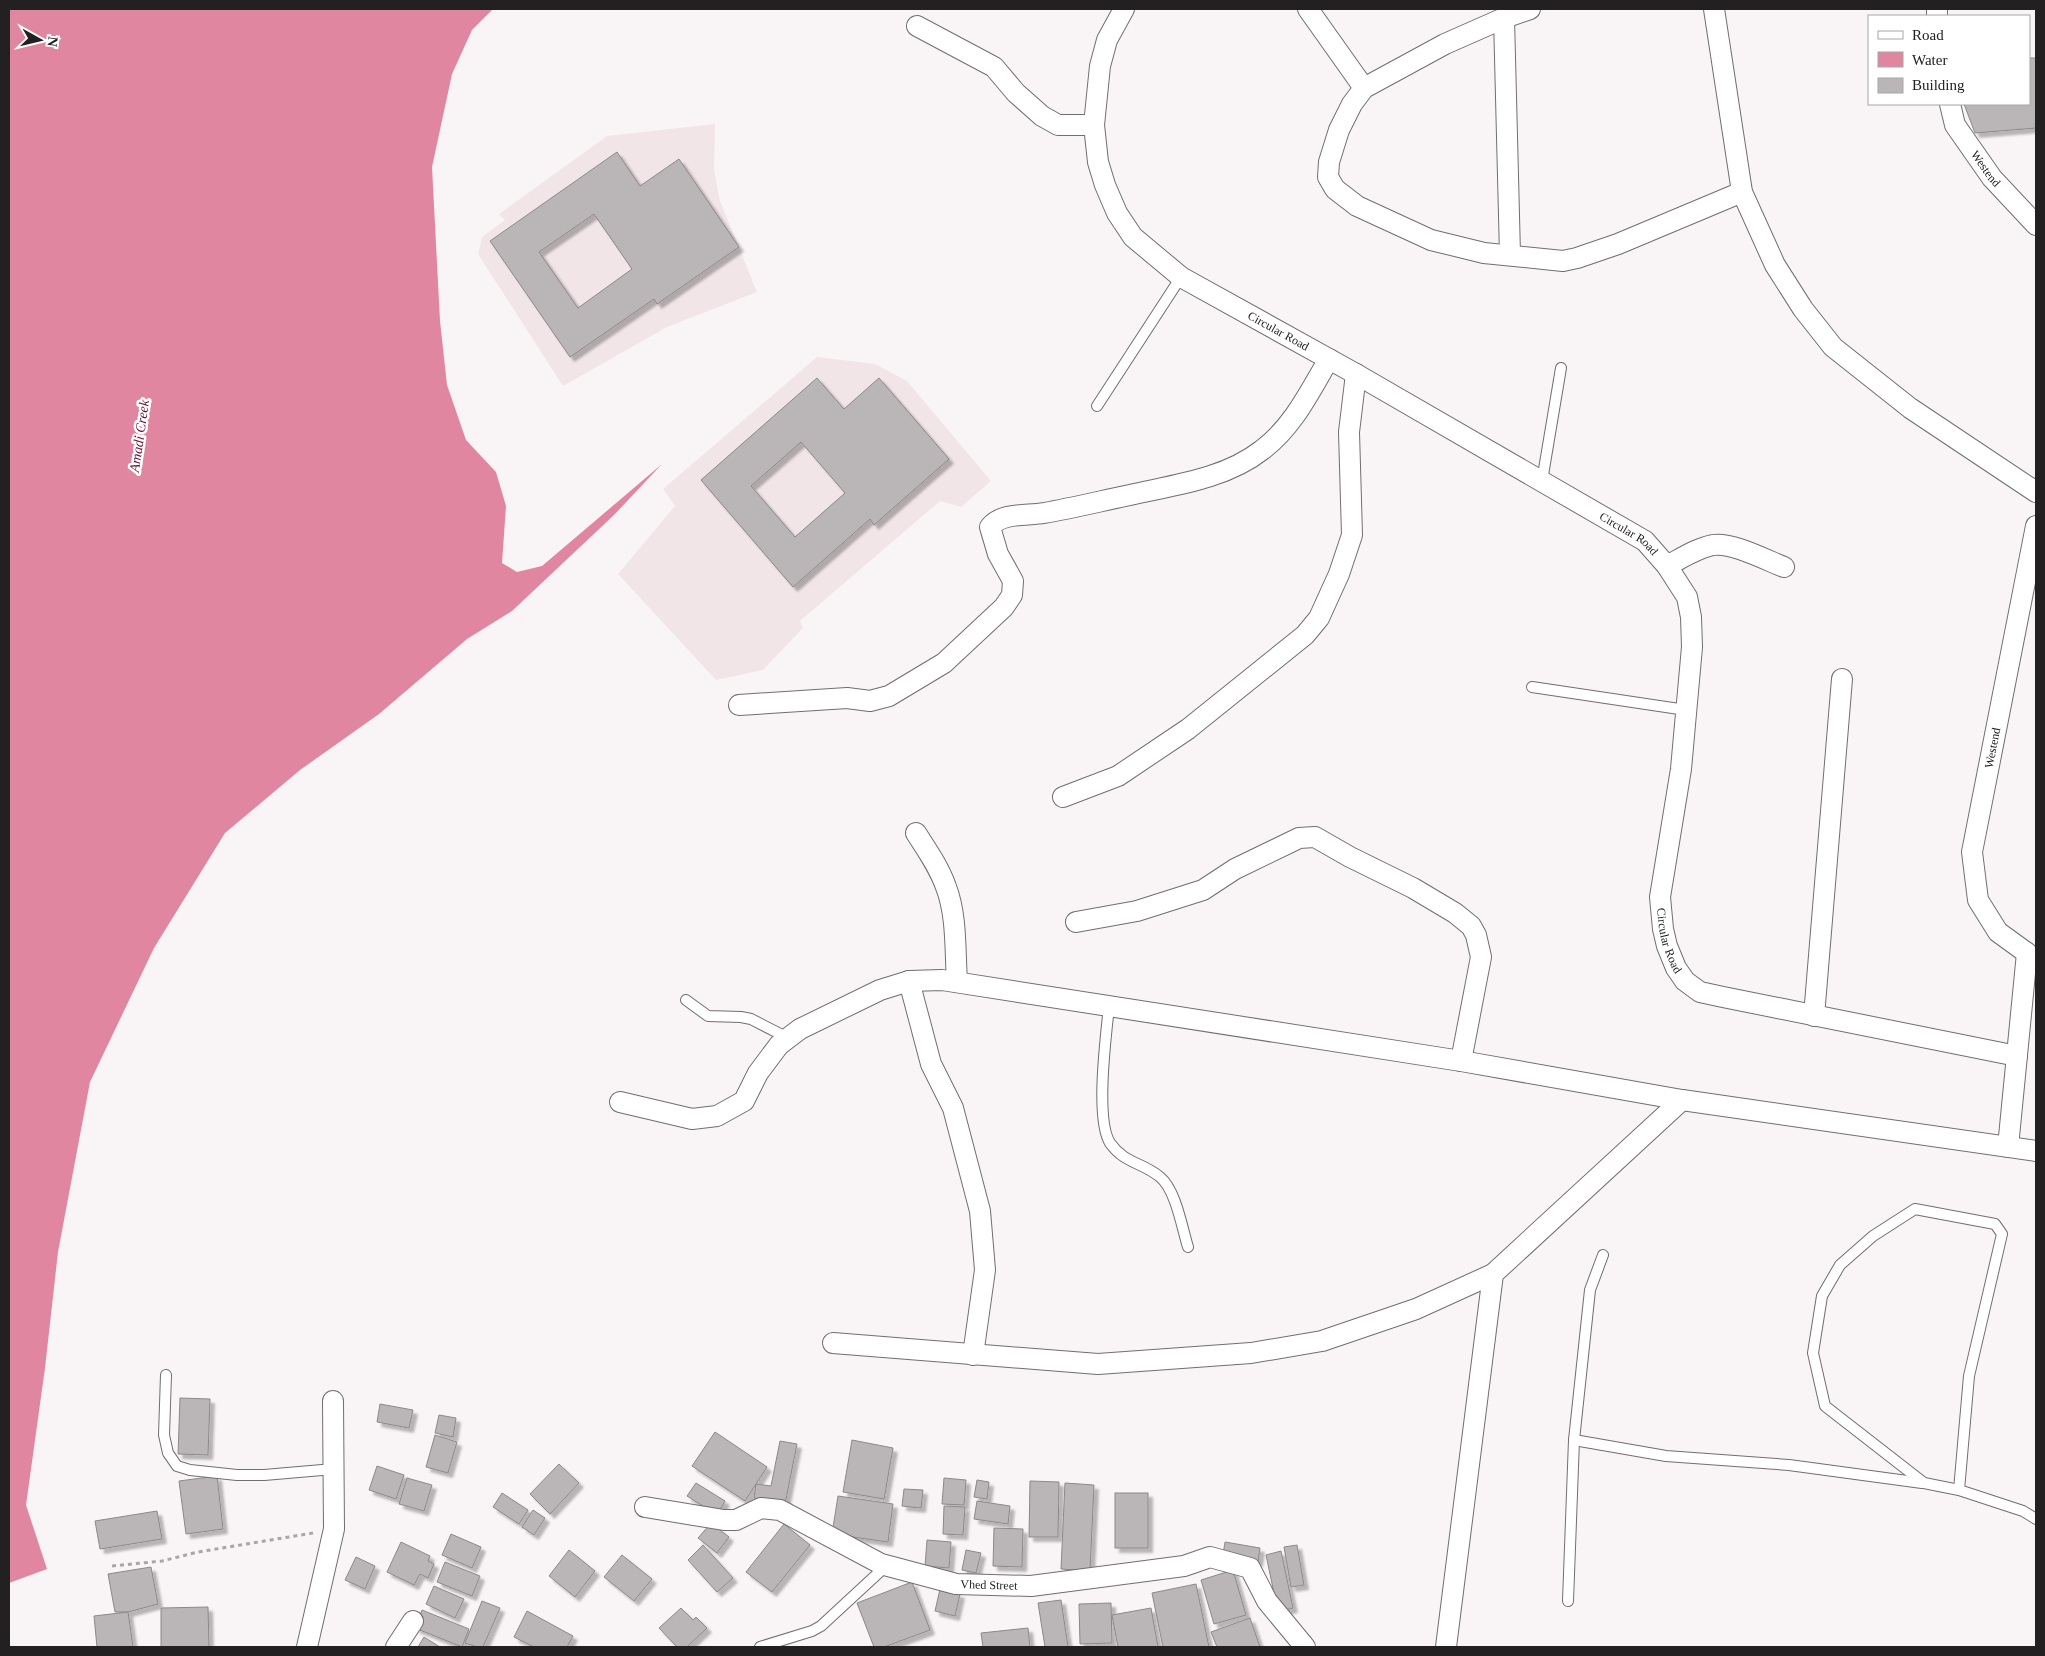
<svg xmlns="http://www.w3.org/2000/svg" width="2045" height="1656" font-family="'Times New Roman',serif">
  <style>
    .built { fill: #f2e5e8 }
    .water { fill: #e086a0 }
    .building { fill: #bab6b7; stroke: #8c8889; fill-rule: evenodd; filter: url(#shadow) }
    .lines { fill: none; stroke-linecap: round; stroke-linejoin: round }
    .service-casing { stroke: #726e6f; stroke-width: 12 }
    .minor-casing { stroke: #726e6f; stroke-width: 22 }
    .path { stroke: #aaa6a7; stroke-width: 3; stroke-dasharray: 4 4; stroke-linecap: butt }
    .service { stroke: #fff; stroke-width: 10 }
    .minor { stroke: #fff; stroke-width: 20 }
    .labels { text-anchor: middle; stroke-width: 5; stroke-linejoin: round; paint-order: stroke }
    .street-label { font-size: 12px; fill: #222021; stroke: #fff }
    .water-label { font-size: 14px; font-style: italic; fill: #5f0f2f; stroke: #fff }
  </style>
  <defs>
    <filter id="shadow"><feDropShadow dx="4.5" dy="4.5" stdDeviation="1" flood-color="#0004"/></filter>
  </defs>
  <rect width="100%" height="100%" fill="#f9f5f6"/>
  <!-- built -->
  <g class="built">
    <path d="M715 124 714 170 720 201 757 292 667 327 563 386 478 254 482 237 505 220 499 214 607 136Z"/>
    <path d="M817 357 875 364 907 381 991 481 961 507 940 501 800 621 803 628 763 670 716 680 618 574 675 506 663 489Z"/>
  </g>
  <!-- water -->
  <path class="water" d="M9 9H493L472 30 452 74 432 167 440 321 447 385 466 440 496 472 506 506 502 563 517 572 542 566 662 464 614 515 512 611 467 639 379 714 300 770 225 833 154 948 90 1082 58 1252 45 1368 26 1505 47 1569 9 1583Z"/>
  <!-- building -->
  <g class="building">
    <path d="M2029 58H2036V128L1975 133 1964 104H2029Z"/>
    <path d="M617 152 640 186 679 159 739 247 657 304 654 299 570 357 490 241ZM594 214 632 269 578 308 539 252Z"/>
    <path d="M817 378 844 409 879 378 949 459 874 525 870 519 793 587 701 480ZM801 442 845 493 795 537 751 486Z"/>
    <path d="M180 1398 210 1399 208 1455 178 1454Z"/>
    <path d="M380 1404 413 1410 409 1428 377 1422Z"/>
    <path d="M439 1415 456 1418 453 1437 435 1433Z"/>
    <path d="M715 1432 767 1467 745 1501 692 1466Z"/>
    <path d="M435 1435 457 1442 448 1473 426 1467Z"/>
    <path d="M852 1440 893 1448 884 1499 843 1492Z"/>
    <path d="M780 1441 797 1444 785 1504 754 1498 756 1484 771 1486Z"/>
    <path d="M559 1464 579 1483 550 1514 530 1494Z"/>
    <path d="M377 1466 404 1475 396 1499 369 1490Z"/>
    <path d="M217 1476 223 1529 186 1534 179 1481Z"/>
    <path d="M407 1478 432 1485 424 1511 399 1504Z"/>
    <path d="M944 1478 966 1480 964 1505 942 1504Z"/>
    <path d="M977 1480 989 1482 987 1499 974 1497Z"/>
    <path d="M1030 1481 1059 1482 1058 1537H1029Z"/>
    <path d="M696 1483 725 1501 717 1515 687 1496Z"/>
    <path d="M1065 1483 1094 1485 1090 1571 1061 1569Z"/>
    <path d="M904 1489 923 1490 921 1508 902 1506Z"/>
    <path d="M502 1493 528 1510 519 1524 493 1507Z"/>
    <rect x="1115" y="1493" width="33" height="55"/>
    <path d="M838 1496 893 1504 888 1542 832 1534Z"/>
    <path d="M977 1501 1010 1506 1008 1524 974 1519Z"/>
    <path d="M944 1506 965 1507 963 1535 943 1534Z"/>
    <path d="M533 1510 545 1518 534 1535 522 1527Z"/>
    <path d="M157 1511 162 1539 100 1549 95 1521Z"/>
    <path d="M711 1523 729 1537 717 1553 698 1538Z"/>
    <path d="M784 1524 810 1545 772 1592 746 1572Z"/>
    <path d="M994 1528 1023 1529 1022 1567 993 1566Z"/>
    <path d="M451 1534 481 1547 472 1568 442 1555Z"/>
    <path d="M927 1540 951 1542 949 1568 925 1566Z"/>
    <path d="M401 1542 430 1556 428 1561 434 1564 428 1578 420 1574 414 1585 387 1572Z"/>
    <path d="M1225 1542 1260 1548 1258 1562 1223 1555Z"/>
    <path d="M703 1545 733 1578 717 1592 688 1560Z"/>
    <path d="M1297 1545 1304 1585 1291 1587 1284 1547Z"/>
    <path d="M569 1550 595 1571 575 1597 549 1576Z"/>
    <path d="M966 1550 981 1553 976 1573 962 1570Z"/>
    <path d="M1281 1551 1293 1608 1278 1612 1266 1555Z"/>
    <path d="M622 1555 652 1579 634 1601 604 1577Z"/>
    <path d="M356 1557 375 1566 365 1589 345 1580Z"/>
    <path d="M445 1562 480 1576 472 1596 437 1582Z"/>
    <path d="M151 1567 158 1604 128 1612H115L108 1574Z"/>
    <path d="M1233 1570 1246 1615 1214 1624 1201 1580Z"/>
    <path d="M912 1582 930 1630 884 1647H874L857 1603Z"/>
    <path d="M1196 1584 1209 1647H1163L1152 1593Z"/>
    <path d="M434 1586 464 1599 455 1618 426 1604Z"/>
    <path d="M940 1589 960 1594 955 1616 935 1611Z"/>
    <path d="M1061 1600 1068 1647H1045L1038 1603Z"/>
    <path d="M482 1601 500 1608 483 1647H477L465 1643Z"/>
    <path d="M1111 1603 1112 1643 1080 1644 1079 1604Z"/>
    <path d="M208 1607 209 1647H161V1608Z"/>
    <path d="M681 1608 693 1620 696 1617 707 1628 687 1647H677L659 1628Z"/>
    <path d="M1151 1608 1158 1647H1118L1112 1615Z"/>
    <path d="M422 1610 469 1629 462 1647 415 1628Z"/>
    <path d="M527 1611 573 1636 567 1647H534L514 1637Z"/>
    <path d="M128 1612 133 1647H97L94 1616Z"/>
    <path d="M1250 1618 1260 1647H1217L1211 1632Z"/>
    <path d="M1028 1628 1030 1647H983L981 1633Z"/>
    <path d="M424 1637 440 1647H418Z"/>
  </g>
  <g class="lines">
    <!-- service casing -->
    <g class="service-casing">
      <g id="service">
        <path d="M1097 406 1181 277"/>
        <path d="M1542 481 1561 368"/>
        <path d="M1532 687 1686 710"/>
        <path d="M686 1000 708 1016 741 1017 751 1019 788 1038"/>
        <path d="M1109 1006C1106 1036 1095 1119 1110 1143 1125 1164 1142 1162 1160 1177 1176 1190 1182 1228 1188 1247"/>
        <path d="M166 1375 164 1435 168 1453 177 1466 190 1470 237 1475H264L334 1469"/>
        <path d="M1574 1440 1666 1456 1789 1465 1922 1483"/>
        <path d="M1959 1490 1969 1376 2002 1234 1995 1224 1915 1209 1873 1236 1840 1265 1822 1296 1813 1353 1825 1406 1924 1483 1959 1490 2023 1511 2036 1519"/>
        <path d="M1568 1601 1574 1440 1590 1290 1603 1255"/>
        <path d="M760 1647 812 1631 821 1626 887 1565"/>
      </g>
    </g>
    <!-- minor casing -->
    <g class="minor-casing">
      <g id="minor">
        <path id="s1" d="M1124 9 1107 40 1100 66 1094 125 1098 162 1105 185 1117 213 1133 237 1181 277 1356 374 1645 541 1667 566 1687 597 1691 617 1692 647 1681 769 1660 897 1663 929 1667 946 1676 968 1685 981 1700 992 1723 997 2017 1056"/>
        <path d="M1308 9 1364 88"/>
        <path d="M1530 9 1504 18 1445 44 1364 88 1352 104 1339 130 1329 162 1328 177 1335 189 1357 206 1431 240 1484 253 1563 261 1577 258 1618 244 1742 192"/>
        <path d="M1714 9 1742 192 1775 265 1803 309 1833 347 1910 408 2036 492"/>
        <path d="M1937 16V9"/>
        <path d="M1504 18 1510 255"/>
        <path d="M917 26 994 67 1016 93 1042 116 1058 125H1094"/>
        <path id="s2" d="M1950 104 1955 125 1992 178 2036 225"/>
        <path d="M1667 566C1682 558 1697 548 1713 545 1732 542 1766 560 1784 567"/>
        <path d="M739 705 847 698 870 701 889 696 944 663 1004 607 1012 595 1013 581 998 554 990 527C1002 512 1027 516 1044 513 1073 508 1101 501 1130 495 1174 485 1225 479 1262 450 1293 427 1310 391 1329 359"/>
        <path d="M1063 797 1118 776 1188 729 1305 635 1319 618 1339 574 1352 535 1349 432 1356 374"/>
        <path d="M916 833C927 850 939 867 946 887 957 915 955 952 957 982"/>
        <path d="M1076 922 1137 911 1203 890 1235 869 1299 838 1315 837 1350 857 1413 888 1455 913 1471 926 1476 935 1481 957 1461 1061"/>
        <path id="s3" d="M2027 953 1998 932 1978 900 1972 852 2036 526"/>
        <path d="M909 981 931 1064 953 1108 980 1211 985 1270 973 1355"/>
        <path d="M1814 1016 1842 679"/>
        <path d="M620 1102 692 1119 717 1116 744 1101 758 1073 779 1045 800 1029 880 990 909 981 942 980 1461 1061 1682 1100 2036 1151"/>
        <path d="M2008 1147 2027 953"/>
        <path d="M833 1343 1098 1364 1251 1353 1322 1341 1416 1309 1493 1274"/>
        <path id="s4" d="M645 1507 724 1520H736L761 1508 780 1510 881 1564 956 1584 1031 1586 1184 1566 1210 1557 1250 1568 1267 1601 1305 1647"/>
        <path d="M307 1647 334 1529 333 1401"/>
        <path d="M396 1647 413 1621"/>
        <path d="M1446 1647 1493 1274 1682 1100"/>
      </g>
    </g>
    <!-- path -->
    <path class="path" d="M112 1566 162 1561 198 1552 313 1533"/>
    <!-- service -->
    <use href="#service" class="service"/>
    <!-- minor -->
    <use href="#minor" class="minor"/>
  </g>
  <g class="labels">
    <!-- street labels -->
    <g class="street-label">
      <text dy="4" stroke="none"><textPath href="#s2" startOffset="75">Westend</textPath></text>
      <text dy="4" stroke="none"><textPath href="#s1" startOffset="416">Circular Road</textPath></text>
      <text dy="4" stroke="none"><textPath href="#s1" startOffset="821">Circular Road</textPath></text>
      <text dy="4" stroke="none"><textPath href="#s3" startOffset="228">Westend</textPath></text>
      <text dy="4" stroke="none"><textPath href="#s1" startOffset="1256">Circular Road</textPath></text>
      <text dy="4" stroke="none"><textPath href="#s4" startOffset="364">Vhed Street</textPath></text>
    </g>
    <!-- water labels -->
    <g class="water-label">
      <text transform="translate(139 436) rotate(-82)" y="5">Amadi Creek</text>
    </g>
  </g>
  <!-- border -->
  <rect width="2045" height="1656" fill="none" stroke="#222021" stroke-width="20"/>
  <!-- legend -->
  <rect x="1868" y="15" width="162" height="90" fill="#ffffff" stroke="#a7a6a6"/>
  <rect x="1878" y="31" width="25" height="8" fill="#ffffff" stroke="#a7a6a6"/>
  <text x="1912" y="40" font-size="15" fill="#222021">Road</text>
  <rect x="1878" y="52" width="25" height="15" fill="#e086a0" stroke="#a7a6a6"/>
  <text x="1912" y="65" font-size="15" fill="#222021">Water</text>
  <rect x="1878" y="78" width="25" height="15" fill="#bab6b7" stroke="#a7a6a6"/>
  <text x="1912" y="90" font-size="15" fill="#222021">Building</text>
  <!-- north arrow -->
  <g transform="translate(40 40) rotate(98)" stroke="#ffffff" stroke-width="4" paint-order="stroke">
  <path d="M0-4L9 19L0 12L-9 19Z" fill="#222021"/>
  <text y="-8" font-size="14" font-weight="bold" text-anchor="middle" fill="#222021">N</text>
  </g>
</svg>
